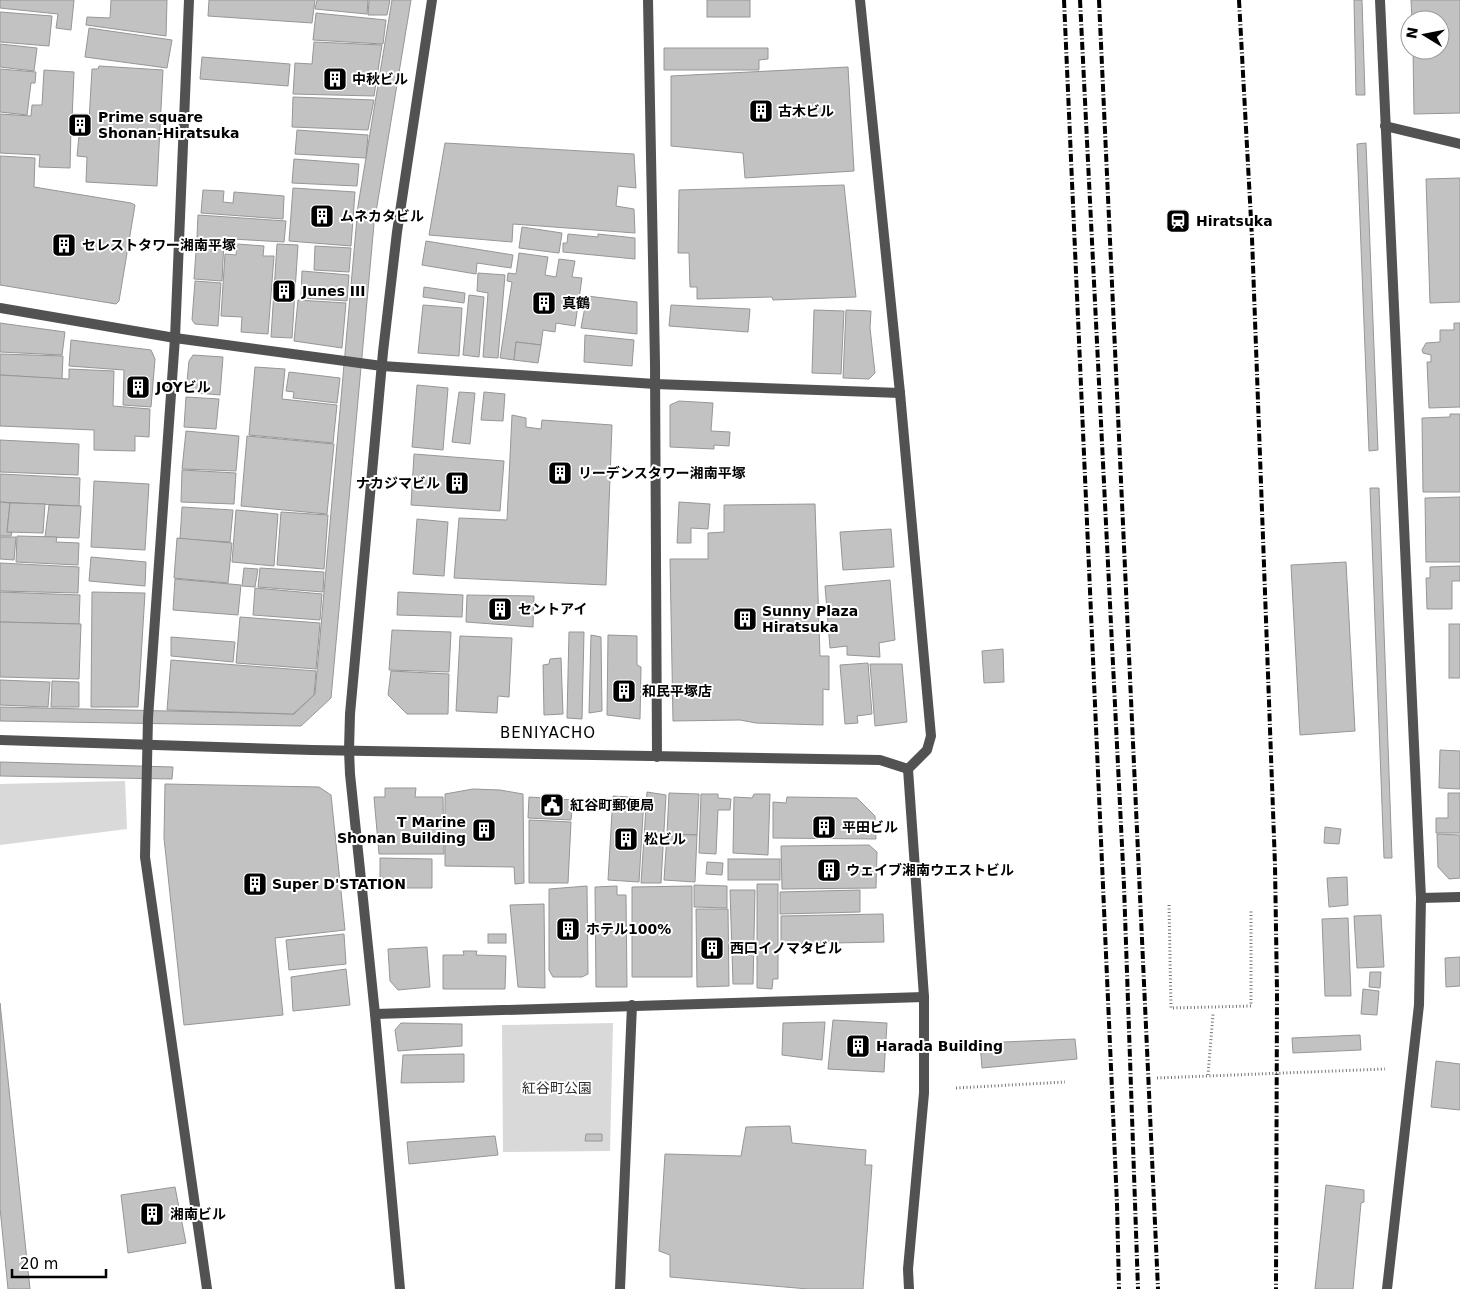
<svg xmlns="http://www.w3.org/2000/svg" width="1460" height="1289" font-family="'DejaVu Sans','Noto Sans JP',sans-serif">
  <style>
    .green { fill: #d9d9d9 }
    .building { fill: #c2c2c2; stroke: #969696 }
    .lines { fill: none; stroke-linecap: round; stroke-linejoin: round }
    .path { stroke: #747474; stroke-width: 3; stroke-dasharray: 1 2.5; stroke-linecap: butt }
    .pedestrian { stroke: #525252; stroke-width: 10 }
    .minor { stroke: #525252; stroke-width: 10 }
    .tertiary { stroke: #525252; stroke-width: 10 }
    .rail { stroke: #000; stroke-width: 4; stroke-dasharray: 8 2.5 1 2.5; stroke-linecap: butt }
    .labels { text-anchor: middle; stroke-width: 4; stroke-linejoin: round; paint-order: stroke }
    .poi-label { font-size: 14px; font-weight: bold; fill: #000; stroke: #fff; text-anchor: start }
    .park-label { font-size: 14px; fill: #303030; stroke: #fff }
    .neighbourhood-label { font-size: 15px; letter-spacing: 1px; fill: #000; stroke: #fff }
  </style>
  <rect width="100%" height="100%" fill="#fff"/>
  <!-- green -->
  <g class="green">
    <path d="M125 781 127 829 0 845V784Z"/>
    <path d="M613 1023 610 1151 503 1152 502 1025Z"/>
  </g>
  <!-- building -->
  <g class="building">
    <path d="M0 0H74L71 30 56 28 58 14 0 8Z"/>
    <path d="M111 0H167L166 36 86 25 87 17 110 18Z"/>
    <path d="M209 0H315L312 23 208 16Z"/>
    <path d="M317 0H368L367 14 315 9Z"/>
    <path d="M369 0H390L387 15H368Z"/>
    <path d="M392 0H411L374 224 331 698 301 726 0 721V707L294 714 315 694 358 206Z"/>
    <rect x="707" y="0" width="43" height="17"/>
    <path d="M1354 0H1362L1365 95H1356Z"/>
    <path d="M1411 0H1460V113L1414 114 1413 50H1440V20H1412Z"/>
    <path d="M0 12 52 16 49 46 0 42Z"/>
    <path d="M316 13 386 20 383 44 313 40Z"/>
    <path d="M89 28 172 40 167 68 85 57Z"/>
    <path d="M314 42 382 45 374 96 293 94 295 63 312 64Z"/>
    <path d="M0 44 37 48 34 71 0 67Z"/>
    <path d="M664 48H768V59L759 60V70H664Z"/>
    <path d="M202 57 290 64 288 86 200 79Z"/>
    <path d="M99 66 163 70 157 186 86 182 87 157 77 156 79 136H88L89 130H71L70 168 39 167 40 155 0 153V114L31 116 32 105H42L44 70 74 72 72 120 89 121 92 69H98Z"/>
    <path d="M848 67 854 171 745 178 743 153 671 146V76Z"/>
    <path d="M0 69 36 72 35 83H31L27 115 0 112Z"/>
    <path d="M293 97 374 100 368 130 292 127Z"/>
    <path d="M297 130 368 135 366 158 295 154Z"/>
    <path d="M445 143 634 154 636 188 618 186 616 206 634 209 635 233 513 224 512 242 429 235Z"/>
    <path d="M1366 143 1378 450 1369 451 1357 144Z"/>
    <path d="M0 156 35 158 34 187 131 203 135 205 119 301 116 304 0 285Z"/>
    <path d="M294 159 359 164 357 186 292 183Z"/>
    <path d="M1460 178V302L1430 303 1426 179Z"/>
    <path d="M844 185 856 297 773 300 772 297 697 299V287H690L689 253H678L679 190Z"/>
    <path d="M293 188 355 192 351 246 289 241Z"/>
    <path d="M203 190 224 191 223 202 233 203 234 192 284 196 283 219 201 213Z"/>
    <path d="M198 215 286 221 284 242 197 237Z"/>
    <path d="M522 227 562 233 559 253 519 248Z"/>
    <path d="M568 234 598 237V234L635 238V259L563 252V243H567Z"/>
    <path d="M197 238 224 240 222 281 194 279Z"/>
    <path d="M426 241 513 255 511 268 477 263 476 274 422 265Z"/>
    <path d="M237 244 264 246 263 256H274L268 334 241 332 242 317 221 316 225 254 236 255Z"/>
    <path d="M277 244 298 245 292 338 271 337Z"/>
    <path d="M315 246 351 248 349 272 314 270Z"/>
    <path d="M519 253 548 257 545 275 556 277 559 259 575 261 572 277 582 278 575 326 556 323 555 332 543 330 541 345 516 342 514 360 500 358 512 282 507 281 508 273 516 274Z"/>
    <path d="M302 271 349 275 347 301 301 298Z"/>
    <path d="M478 273 505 275 498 358 483 357 488 293 477 291Z"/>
    <path d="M195 281 221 283 218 326 195 324 192 320Z"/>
    <path d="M424 287 465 293 464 303 423 297Z"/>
    <path d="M469 295 484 297 479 357 463 355Z"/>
    <path d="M587 296 637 302V334L581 328Z"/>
    <path d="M298 300 346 303 342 348 294 341Z"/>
    <path d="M423 305 462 308 459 356 418 353Z"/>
    <path d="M671 305 750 309 748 332 669 326Z"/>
    <path d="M814 310 844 311 841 374 812 373Z"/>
    <path d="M846 310 871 311 870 328 875 373 869 379 843 378Z"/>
    <path d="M0 323 65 332 62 355 0 352Z"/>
    <path d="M1454 323H1460V407L1429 408 1427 362H1431V355L1423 353 1422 350 1426 343 1440 342V330H1454Z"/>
    <path d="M585 335 634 340 632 366 584 362Z"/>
    <path d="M71 340 151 350 155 359 151 407 123 405 124 370 69 366Z"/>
    <path d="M516 342 541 345 538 363 514 360Z"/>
    <path d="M0 354 63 356 62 379 0 375Z"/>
    <path d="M193 355 223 357 220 395 186 392 189 361Z"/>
    <path d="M255 367 285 369 282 399 337 405 333 443 249 435Z"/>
    <path d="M69 369 114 371 113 406 150 409 149 437 135 436V451L94 450V430L0 426V375L69 379Z"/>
    <path d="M289 372 340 378 337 403 293 398 294 392 286 391Z"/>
    <path d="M417 385 448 388 443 450 412 447Z"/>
    <path d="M459 392 475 393 470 444 452 442Z"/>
    <path d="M484 392 505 394 503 421 481 420Z"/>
    <path d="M186 397 219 399 216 429 184 427Z"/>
    <path d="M679 401 713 403 711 431 730 432 729 446 714 445V449L670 447V405Z"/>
    <path d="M1450 414H1460V492H1423L1422 418 1450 417Z"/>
    <path d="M512 415 526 418V427L541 429 542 420 612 425 606 585 454 578 459 518 507 520Z"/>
    <path d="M186 431 239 436 236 471 182 469Z"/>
    <path d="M247 436 334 444 327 514 241 506Z"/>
    <path d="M0 440 79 444 78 475 0 472Z"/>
    <path d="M414 454 504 461 500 511 411 505Z"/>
    <path d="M182 470 236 473 234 504 181 502Z"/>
    <path d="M0 474 80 478 79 506 0 502Z"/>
    <path d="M94 481 149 484 145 550 91 547Z"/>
    <path d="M1370 488H1379L1392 858H1384Z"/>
    <path d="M1460 497V562H1426L1425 498Z"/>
    <path d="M0 502 10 503 7 532H12L11 536H0Z"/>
    <path d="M679 502 710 504 708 529 691 528V543H677Z"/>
    <path d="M10 503 45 504 43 533 7 532Z"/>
    <path d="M815 504 820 656H829V690L823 689V725L756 723 740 720 673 721 670 559H708V533L724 532V505Z"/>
    <path d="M49 505 81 506 79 538 45 537Z"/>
    <path d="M182 507 233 510 230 542 180 539Z"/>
    <path d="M236 510 278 514 274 566 232 562Z"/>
    <path d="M281 512 328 515 324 569 277 565Z"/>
    <path d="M417 519 448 522 444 576 413 574Z"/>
    <path d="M891 529 894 567 843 570 840 532Z"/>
    <path d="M17 536 57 537 56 542 79 543 78 565 16 562Z"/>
    <path d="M0 537H16L14 560 0 559Z"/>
    <path d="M177 538 232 543 228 583 174 578Z"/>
    <path d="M91 557 146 562 145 586 89 581Z"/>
    <path d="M1346 562 1355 731 1300 735 1291 565Z"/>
    <path d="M0 563 79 567 78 593 0 591Z"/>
    <path d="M1460 566V581H1452V609H1427L1426 578H1430V567Z"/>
    <path d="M244 568 258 569 255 587 242 586Z"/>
    <path d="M260 568 324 572 323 592 258 587Z"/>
    <path d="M175 579 241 585 238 615 173 610Z"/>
    <path d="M890 580 895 640 879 643 880 657 847 655V646L830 648 825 586Z"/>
    <path d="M255 588 322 594 320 620 253 615Z"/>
    <path d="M0 592 80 595 79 624 0 622Z"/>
    <path d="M92 592 145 593 138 707H91Z"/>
    <path d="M398 592 463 595 462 617 397 615Z"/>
    <path d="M467 595 534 596 533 627 466 622Z"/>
    <path d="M240 617 320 623 316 669 236 663Z"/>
    <path d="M0 622 81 624 79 679 0 677Z"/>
    <rect x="1449" y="624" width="11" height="54"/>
    <path d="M392 630 451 632 449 672 389 670Z"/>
    <path d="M569 632H584L582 719 567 718Z"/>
    <path d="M591 635 601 637 602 711 589 713Z"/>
    <path d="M608 635 637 636V665L641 667 640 719 607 715Z"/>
    <path d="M460 636 512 638 509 697 498 696 497 713 456 711Z"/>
    <path d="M171 637 235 642 233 662 171 656Z"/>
    <path d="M1003 649 1004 682 984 683 982 651Z"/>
    <path d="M561 658 563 714 544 715 543 665 549 664 550 659Z"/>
    <path d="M171 660 316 671 314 695 293 714 167 710Z"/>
    <path d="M868 663 872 714 857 716 858 723 845 724 840 665Z"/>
    <path d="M870 664H902L907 722 875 726Z"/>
    <path d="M391 671 449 674 448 714H407L388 695Z"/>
    <path d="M0 680 50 682 48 707 0 705Z"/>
    <path d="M52 681 79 682V707H51Z"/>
    <path d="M1440 750 1460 751V789L1439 788Z"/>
    <path d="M0 762 173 767 172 779 0 776Z"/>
    <path d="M165 784 319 787 331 795 345 930 275 938 283 1015 184 1025 164 838Z"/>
    <path d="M385 788H416L415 797H443L444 854H379L374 797H385Z"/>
    <path d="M473 789 500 790 523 794 524 883 515 884 514 867 445 866V794Z"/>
    <path d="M647 792 666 795 661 883H641Z"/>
    <path d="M669 793 699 794 697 835 667 834Z"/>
    <path d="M1448 793H1460V833H1436V818H1448Z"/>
    <path d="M701 794H718V798L731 799 730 810H718L716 854 699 853Z"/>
    <path d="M754 794H770L768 855 733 853 734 797 752 798Z"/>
    <path d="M613 796 644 798 639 882 608 880Z"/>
    <path d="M529 797 573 800 571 820 528 818Z"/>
    <path d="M787 797 857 798 875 816 876 839 773 838V802L786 803Z"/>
    <path d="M529 820 571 822 568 883H529Z"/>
    <path d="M1325 827 1341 829 1339 844 1324 843Z"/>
    <path d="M667 834 697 835 695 882 664 880Z"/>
    <path d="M1437 834 1460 835V878L1449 879 1438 867Z"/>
    <path d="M869 845 877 852 876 888 782 889 781 846Z"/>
    <path d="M380 858 432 859V888H380Z"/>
    <rect x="728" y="859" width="52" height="21"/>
    <path d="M707 862 723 863 722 875 706 874Z"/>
    <path d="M1347 877 1348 905 1329 907 1327 878Z"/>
    <path d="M757 884H778V979H773L772 989 757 988Z"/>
    <path d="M694 885 727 886V908L694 907Z"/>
    <path d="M587 886 588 974 582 977H553L549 970V889Z"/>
    <path d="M617 886V895H626L627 987H596L595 887Z"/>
    <path d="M692 886V977H632V887Z"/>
    <path d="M730 890H755L753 984H733Z"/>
    <path d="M860 890V912L780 914V892Z"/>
    <path d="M544 904 545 988 518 987 510 905Z"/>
    <path d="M696 909H728L729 986 697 987Z"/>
    <path d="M883 914 884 942 781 944V916Z"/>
    <path d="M1381 915 1384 967 1357 968 1354 916Z"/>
    <path d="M1348 918 1351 996H1325L1322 919Z"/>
    <path d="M344 934 346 964 289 970 286 940Z"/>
    <rect x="488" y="934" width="18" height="9"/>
    <path d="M427 947 430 987 398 990 390 981 388 949Z"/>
    <path d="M463 951H477L476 955 506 956 505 989H443V955H464Z"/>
    <path d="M1460 957V986L1446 987 1445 958Z"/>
    <path d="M346 969 350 1005 293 1011 291 977Z"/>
    <path d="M1370 972H1381L1380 988 1369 987Z"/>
    <path d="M1363 989 1379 991 1377 1015 1361 1014Z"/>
    <path d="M0 1003 30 1289H8L0 1208Z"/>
    <path d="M833 1020 887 1023 884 1072 828 1069Z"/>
    <path d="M825 1022 822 1060 782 1055 783 1023Z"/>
    <path d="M401 1023 462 1024V1046L398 1051 395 1030Z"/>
    <path d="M1360 1035 1361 1050 1293 1053 1292 1038Z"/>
    <path d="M1075 1039 1077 1059 982 1068 980 1043Z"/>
    <path d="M464 1054V1082L401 1083 403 1055Z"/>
    <path d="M1436 1061 1460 1064V1110L1431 1107Z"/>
    <path d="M790 1126 792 1143 866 1150 865 1165H872L863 1289H808L670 1277V1255L659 1251 665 1154 741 1156 746 1127Z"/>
    <path d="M586 1134H602V1141H585Z"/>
    <path d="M495 1136 498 1155 409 1164 407 1142Z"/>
    <path d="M1326 1185 1364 1190V1202L1361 1203 1353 1289H1315Z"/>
    <path d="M175 1187 186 1243 128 1253 121 1195Z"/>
  </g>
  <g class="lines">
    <!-- path -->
    <g class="path">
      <path d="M1169 905 1171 1008 1251 1006V909"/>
      <path d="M1208 1075 1213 1014"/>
      <path d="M1157 1078 1385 1069"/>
      <path d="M956 1088 1065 1082"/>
    </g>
    <!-- pedestrian -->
    <path class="pedestrian" d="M349 750 350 714 383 352 397 232 432 0"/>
    <!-- minor -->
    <g class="minor">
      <path d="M189 0 175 338 148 718 145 857 207 1289"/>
      <path d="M648 0 655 363 657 757"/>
      <path d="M860 0 900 393 931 736 927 750 908 769 924 997V1093L908 1269 909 1289"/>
      <path d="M1385 126 1460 144"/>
      <path d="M0 308 175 338 382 366 655 384 900 393"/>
      <path d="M349 750 350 774 375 1014 400 1289"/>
      <path d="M1421 898 1460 897"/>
      <path d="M375 1014 924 997"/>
      <path d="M620 1289 632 1005"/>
    </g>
    <!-- tertiary -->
    <g class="tertiary">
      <path d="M1380 0 1421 898 1419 1005 1387 1289"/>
      <path d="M0 740 312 750 880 760 908 769"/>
    </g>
    <!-- rail -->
    <g class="rail">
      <path d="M1064 0 1117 1204 1119 1289"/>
      <path d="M1080 0 1124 886 1138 1289"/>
      <path d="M1099 0 1158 1289"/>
      <path d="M1239 0 1252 238 1275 865 1277 992 1276 1289"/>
    </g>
  </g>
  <!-- icons -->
  <defs>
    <g id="building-square" transform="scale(1.25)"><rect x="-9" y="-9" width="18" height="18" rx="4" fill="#000" stroke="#fff"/><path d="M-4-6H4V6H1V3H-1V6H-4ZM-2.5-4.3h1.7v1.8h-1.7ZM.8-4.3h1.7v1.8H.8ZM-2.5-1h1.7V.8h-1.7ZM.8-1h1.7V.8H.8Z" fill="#fff"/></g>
    <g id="station-square" transform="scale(1.25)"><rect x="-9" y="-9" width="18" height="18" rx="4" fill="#000" stroke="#fff"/><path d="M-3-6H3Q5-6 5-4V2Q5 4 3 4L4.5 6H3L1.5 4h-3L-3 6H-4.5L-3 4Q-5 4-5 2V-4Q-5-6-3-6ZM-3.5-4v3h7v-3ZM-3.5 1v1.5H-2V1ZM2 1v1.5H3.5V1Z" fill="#fff"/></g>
    <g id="civic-square" transform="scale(1.25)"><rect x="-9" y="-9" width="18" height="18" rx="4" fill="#000" stroke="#fff"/><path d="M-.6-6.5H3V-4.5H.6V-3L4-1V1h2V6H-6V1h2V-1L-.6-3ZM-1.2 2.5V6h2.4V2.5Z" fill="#fff"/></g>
  </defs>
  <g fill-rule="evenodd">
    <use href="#building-square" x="335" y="79"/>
    <use href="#building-square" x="761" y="111"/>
    <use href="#building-square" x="80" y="125"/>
    <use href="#building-square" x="322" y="216"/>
    <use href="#station-square" x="1178" y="221"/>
    <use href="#building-square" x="64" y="245"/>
    <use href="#building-square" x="284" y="291"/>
    <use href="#building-square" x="544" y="303"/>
    <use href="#building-square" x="138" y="387"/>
    <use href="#building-square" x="560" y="473"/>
    <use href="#building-square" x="457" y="483"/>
    <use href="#building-square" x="500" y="609"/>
    <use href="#building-square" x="745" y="619"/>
    <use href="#building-square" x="624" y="691"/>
    <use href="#civic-square" x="552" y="805"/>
    <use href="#building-square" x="824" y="827"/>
    <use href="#building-square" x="484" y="830"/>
    <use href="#building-square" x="626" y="839"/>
    <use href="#building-square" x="829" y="870"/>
    <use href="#building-square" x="255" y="884"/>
    <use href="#building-square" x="568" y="929"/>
    <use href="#building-square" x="712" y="948"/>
    <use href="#building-square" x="858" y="1046"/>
    <use href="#building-square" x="152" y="1214"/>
  </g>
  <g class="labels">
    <!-- poi labels -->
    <g class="poi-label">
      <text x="352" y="84">中秋ビル</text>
      <text x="778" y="116">古木ビル</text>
      <text x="98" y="122">Prime square<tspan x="98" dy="16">Shonan-Hiratsuka</tspan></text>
      <text x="340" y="221">ムネカタビル</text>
      <text x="1196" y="226">Hiratsuka</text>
      <text x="82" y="250">セレストタワー湘南平塚</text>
      <text x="302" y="296">Junes III</text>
      <text x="562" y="308">真鶴</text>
      <text x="156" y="392">JOYビル</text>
      <text x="578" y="478">リーデンスタワー湘南平塚</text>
      <text x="440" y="488" text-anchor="end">ナカジマビル</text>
      <text x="518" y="614">セントアイ</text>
      <text x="762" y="616">Sunny Plaza<tspan x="762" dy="16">Hiratsuka</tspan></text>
      <text x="642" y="696">和民平塚店</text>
      <text x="570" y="810">紅谷町郵便局</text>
      <text x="466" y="827" text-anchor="end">T Marine<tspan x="466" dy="16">Shonan Building</tspan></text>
      <text x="842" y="832">平田ビル</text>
      <text x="644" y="844">松ビル</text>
      <text x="846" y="875">ウェイブ湘南ウエストビル</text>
      <text x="272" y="889">Super D'STATION</text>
      <text x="586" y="934">ホテル100%</text>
      <text x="730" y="953">西口イノマタビル</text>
      <text x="876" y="1051">Harada Building</text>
      <text x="170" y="1219">湘南ビル</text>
    </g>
    <!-- park labels -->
    <g class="park-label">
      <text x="557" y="1093">紅谷町公園</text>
    </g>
    <!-- neighbourhood labels -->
    <g class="neighbourhood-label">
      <text x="548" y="738">BENIYACHO</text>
    </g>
  </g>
  <!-- north arrow -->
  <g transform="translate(1425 35) rotate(280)"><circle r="24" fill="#ffffff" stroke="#999999"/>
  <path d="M0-4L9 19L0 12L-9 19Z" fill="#000000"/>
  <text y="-8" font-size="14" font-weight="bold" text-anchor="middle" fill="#000000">N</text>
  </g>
  <!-- scale -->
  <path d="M12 1269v8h94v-8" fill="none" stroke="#000000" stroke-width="2.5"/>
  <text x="20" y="1269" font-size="15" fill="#000000" stroke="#ffffff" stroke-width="4" paint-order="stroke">20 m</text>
</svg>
